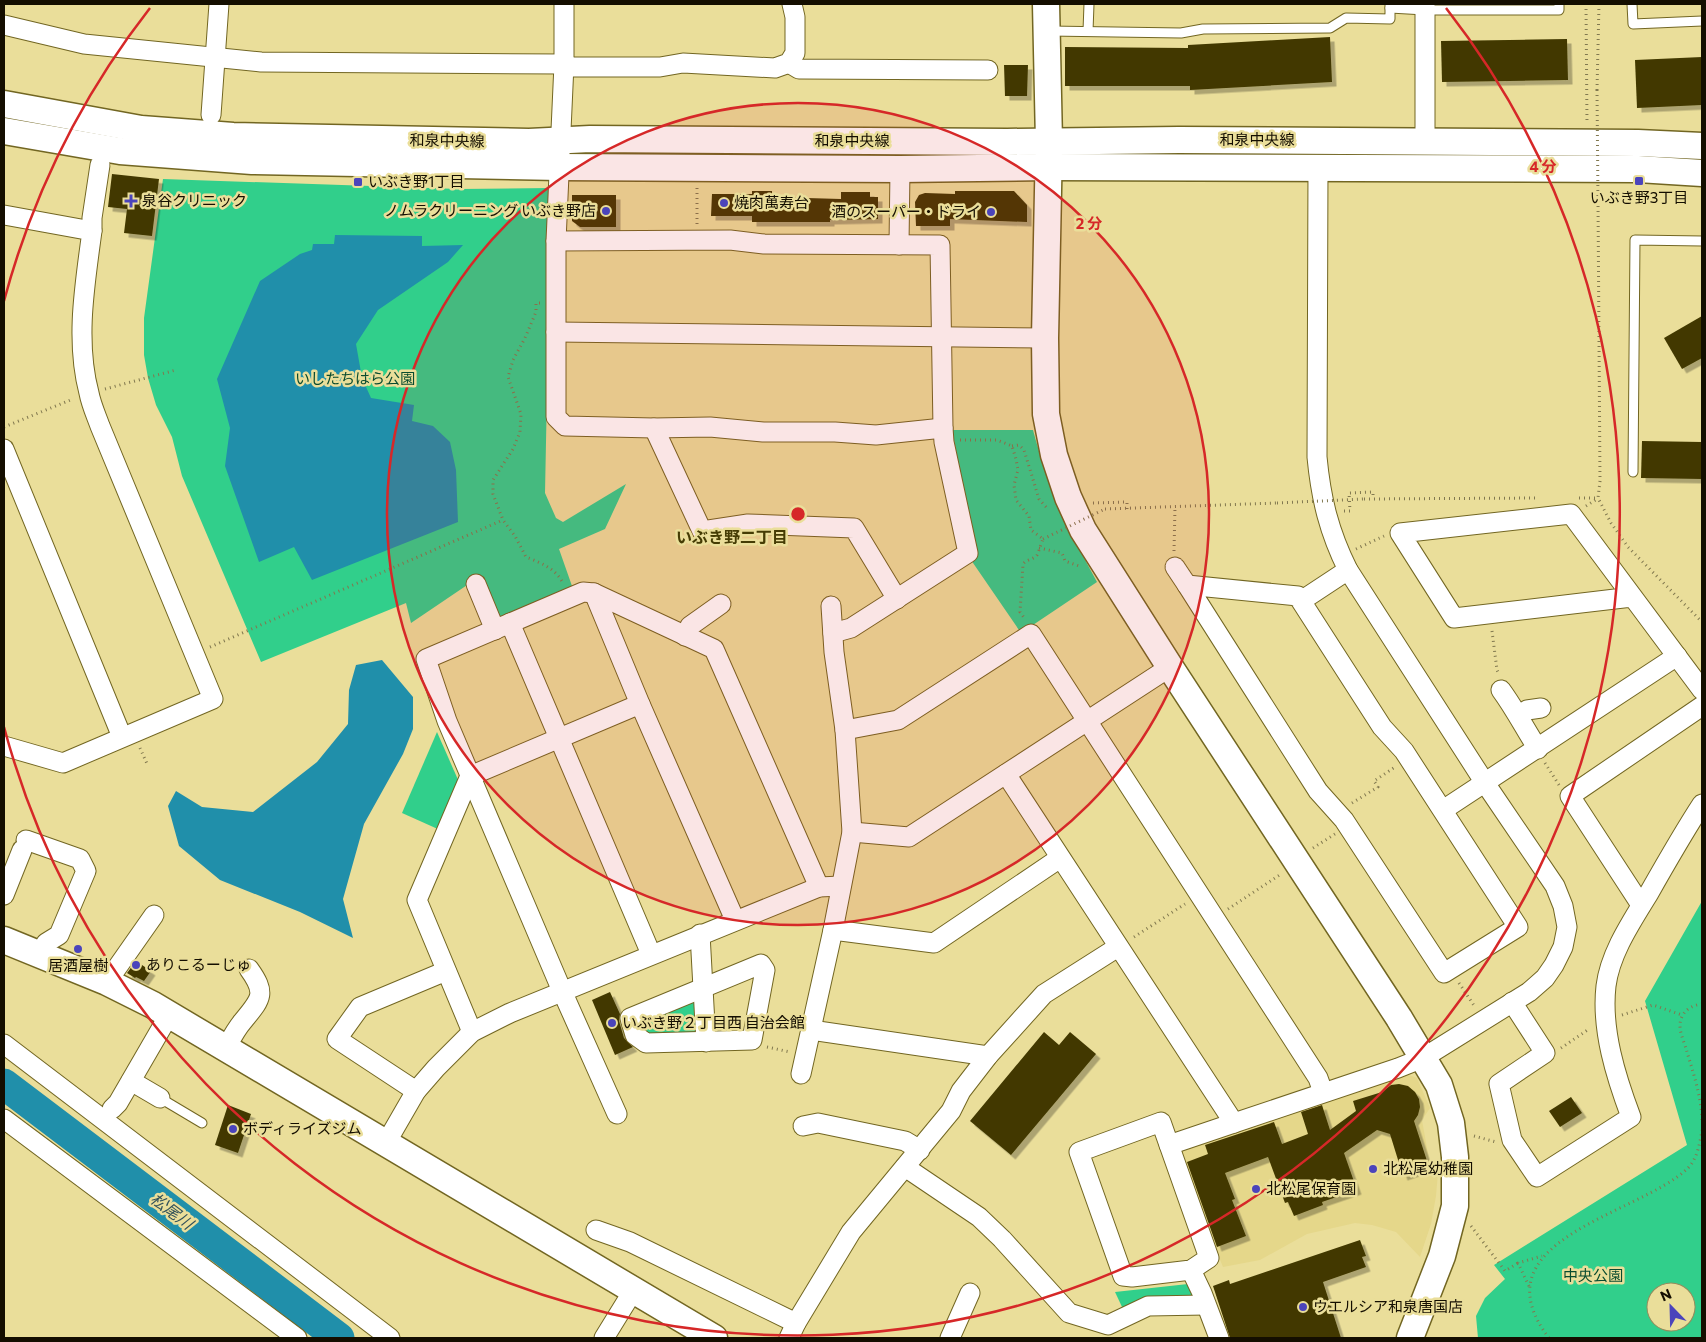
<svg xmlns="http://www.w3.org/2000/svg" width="1706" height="1342" font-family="Commissioner,'Noto Sans JP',sans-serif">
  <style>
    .built { fill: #e5d78a }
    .green { fill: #31cf8b; fill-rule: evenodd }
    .water { fill: #208faa }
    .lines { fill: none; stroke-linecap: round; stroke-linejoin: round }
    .river { stroke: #208faa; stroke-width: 31 }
    .building { fill: #423901; filter: url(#shadow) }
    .lane-casing { stroke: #726622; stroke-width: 11 }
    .street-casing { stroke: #726622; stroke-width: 21 }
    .secondary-casing { stroke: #726622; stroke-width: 29 }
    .path { stroke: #81784f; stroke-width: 3; stroke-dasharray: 1 4; stroke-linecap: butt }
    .lane { stroke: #fff; stroke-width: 9 }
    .street { stroke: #fff; stroke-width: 19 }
    .secondary { stroke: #fff; stroke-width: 26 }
    .path-bridge { stroke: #81784f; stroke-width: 3; stroke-dasharray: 1 4; stroke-linecap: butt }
    .ring { fill: none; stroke: #d62828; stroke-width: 2.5 }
    .poi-dot { fill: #4b44bb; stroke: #eade9a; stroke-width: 2 }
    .labels { text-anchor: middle; stroke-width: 5; stroke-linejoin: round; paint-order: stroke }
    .street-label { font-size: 15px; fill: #140e00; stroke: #eade9a }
    .poi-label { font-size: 15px; fill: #140e00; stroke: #eade9a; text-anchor: start }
    .park-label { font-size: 15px; fill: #094b2f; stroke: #eade9a }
    .neighbourhood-label { font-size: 16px; font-weight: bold; fill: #453c04; stroke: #eade9a }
    .water-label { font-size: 16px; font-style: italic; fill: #32515a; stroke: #eade9a }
    .centre { fill: #d62828; stroke: #eade9a; stroke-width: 2.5 }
    .ring-label { font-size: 15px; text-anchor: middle; font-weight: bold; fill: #d62828; stroke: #eade9a; stroke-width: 5; stroke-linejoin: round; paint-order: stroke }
  </style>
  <defs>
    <filter id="shadow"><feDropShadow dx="4.5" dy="4.5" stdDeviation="0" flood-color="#0004"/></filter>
  </defs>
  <rect width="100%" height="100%" fill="#eade9a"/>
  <!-- built -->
  <path class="built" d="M1406 1074 1417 1078 1430 1108 1422 1120 1430 1165 1438 1173 1436 1196 1431 1224 1420 1257 1396 1232 1372 1225 1355 1223 1307 1234 1260 1260 1223 1267 1175 1150Z"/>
  <!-- green -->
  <g class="green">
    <path d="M163 179 459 189 551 188 545 493 556 518 563 522 626 484 605 529 559 549 572 586 500 617 479 577 411 623 406 603 261 662 182 476 172 437 156 405 148 378 144 355V318Z"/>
    <path d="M952 430H1033C1048 487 1069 531 1097 582L1021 633 971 560 977 556Z"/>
    <path d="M437 732 459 782 440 830 402 813Z"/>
    <path d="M1702 901V1338H1478L1476 1316 1485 1298 1505 1279 1494 1265 1687 1145 1645 1001ZM1656 1292H1686V1322H1656Z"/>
    <path d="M692 998C701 1008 701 1025 694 1036L649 1037 642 1032 640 1024Z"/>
    <path d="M1188 1284 1196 1293 1191 1300 1123 1309 1115 1292Z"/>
  </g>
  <!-- water -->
  <g class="water">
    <path d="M335 235 422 236V246L463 245 448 262 378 310 356 344 362 378 371 398 414 405 412 421 433 426 450 442 456 470 458 522 312 580 294 547 259 562 225 466 230 428 217 379 260 281 300 254 312 250 313 244H334Z"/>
    <path d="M382 660 413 697V729L403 754 364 824 343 899 353 938 300 912 220 880 179 846 168 806 176 791 202 807 253 812 317 762 348 724 349 690 356 665Z"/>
  </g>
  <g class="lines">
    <!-- river -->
    <path class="river" d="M4 1084 339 1338"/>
  </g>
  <!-- building -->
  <g class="building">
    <path d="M1330 37 1332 82 1190 90V86H1065V47L1188 48V45Z"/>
    <path d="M1567 39 1568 80 1442 82 1441 41Z"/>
    <path d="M1702 57V105L1637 108 1635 60Z"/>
    <path d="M1004 65H1028L1027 96H1005Z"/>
    <path d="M112 174 159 179 152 236 124 233 127 209 108 207Z"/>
    <path d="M752 191H772V197L841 199V192H870V197H878V219L830 220V222H752V216H711L712 194H752Z"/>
    <path d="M955 191H1014L1027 205V222L950 219V226H916L915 202 919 195 925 193 955 194Z"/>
    <path d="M572 195H616V227H580L572 221Z"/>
    <path d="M1702 316V358L1682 369 1664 338Z"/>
    <path d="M1642 441 1702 442V479L1641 478Z"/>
    <path d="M136 961 151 971 144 981 136 977 135 978 127 973Z"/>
    <path d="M610 992 620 1014 619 1021 624 1038 633 1047 615 1055 592 1000Z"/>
    <path d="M1044 1032 1059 1045 1070 1032 1096 1054 1011 1155 970 1121Z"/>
    <path d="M1399 1084 1408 1086 1415 1092 1419 1099 1420 1107 1418 1115 1414 1121 1429 1167 1403 1176 1390 1134 1377 1130 1344 1153 1357 1190 1322 1202 1323 1205 1294 1216 1288 1202 1285 1203 1268 1157 1225 1173 1235 1199 1232 1200 1246 1236 1217 1247 1187 1162 1208 1154 1205 1145 1274 1122 1282 1144 1308 1134 1301 1112 1322 1105 1330 1130 1356 1111 1353 1101 1382 1092 1391 1085Z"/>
    <path d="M1571 1097 1582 1113 1560 1127 1549 1111Z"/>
    <path d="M228 1105 251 1114 238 1153 215 1145Z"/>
    <path d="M1360 1240 1366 1256 1362 1257 1366 1267 1323 1282 1341 1338H1230L1213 1286 1229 1280 1230 1284Z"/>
  </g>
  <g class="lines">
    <!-- lane casing -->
    <g class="lane-casing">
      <g id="lane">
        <path d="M1632 4 1633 24 1702 21"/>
        <path d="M1390 8 1425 10H1559V4"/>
        <path d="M1049 31 1181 33 1203 29 1330 28 1346 18 1390 19V4"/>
        <path d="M1088 31 1089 4"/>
        <path d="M1633 472 1635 240 1702 241"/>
        <path d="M160 1098 202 1123"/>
      </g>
    </g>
    <!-- street casing -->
    <g class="street-casing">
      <g id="street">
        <path d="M564 4V64L556 241V417L565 426 654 428 710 427 763 432H835L876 435 943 428"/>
        <path d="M1425 4V142"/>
        <path d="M4 25 84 44 261 62 564 64 572 67H660L683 63 775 68 789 63 795 53V17L792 4"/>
        <path d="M789 63 799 69 988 70"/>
        <path d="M211 115 219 4"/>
        <path d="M4 215 92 231C85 284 75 340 89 393 91 404 96 415 100 426L213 699 63 763 4 746"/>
        <path d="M92 231V218L100 165"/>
        <path d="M556 241 730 240 764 244 940 245 943 428 944 442 968 553 851 628 833 633"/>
        <path d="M899 245 900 169"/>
        <path d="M556 332 1045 338"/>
        <path d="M654 428 702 531 748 524 854 528 897 599"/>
        <path d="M4 449 122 737"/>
        <path d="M1175 567 1187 585"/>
        <path d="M476 584 495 630"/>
        <path d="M594 593 640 704 735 920"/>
        <path d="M1632 597 1454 618 1400 533 1571 514 1702 690"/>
        <path d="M1301 601 1298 596 1187 585 1318 791 1344 820 1444 973 1518 927 1404 751 1382 727 1301 601 1348 570"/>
        <path d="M510 623 651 954"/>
        <path d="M685 636 690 626 721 604"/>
        <path d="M1501 690C1515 709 1525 729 1538 749"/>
        <path d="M1519 715 1527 710 1541 708"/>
        <path d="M845 730 898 720 1031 634 1318 1078 1323 1092"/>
        <path d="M1006 774 1234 1123 1398 1068 1423 1058 1529 992 1545 978 1554 965 1563 947 1567 927 1563 906 1555 886 1485 783 1348 570C1329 532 1321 499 1317 457L1318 168"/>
        <path d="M1443 810 1677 656"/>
        <path d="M852 832 909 837 1170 667"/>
        <path d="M26 840 80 859 86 871 59 935 46 943 41 955"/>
        <path d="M4 895 22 850"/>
        <path d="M1641 905 1570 796 1702 706"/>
        <path d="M833 930 934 943 1060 858"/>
        <path d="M700 934 706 1042"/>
        <path d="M761 964 765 970 752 1040 646 1043 635 1035 630 1018Z"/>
        <path d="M107 982 154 915"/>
        <path d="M1512 1002 1545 1053 1499 1084 1512 1140 1537 1177 1631 1117C1616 1077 1601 1030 1606 986 1610 953 1632 921 1649 893 1666 863 1683 833 1702 804"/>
        <path d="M811 1030 988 1056"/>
        <path d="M472 1032 417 900 470 776 640 704"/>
        <path d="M4 1044 390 1338"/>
        <path d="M226 1048C231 1039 236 1029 243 1021 261 999 267 994 249 969"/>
        <path d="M801 1074 833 930 852 832 845 730 834 652 831 606"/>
        <path d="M131 1081 160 1098"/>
        <path d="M416 1091 337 1039 360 1007 446 971"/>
        <path d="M112 1109 118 1103 169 1015"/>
        <path d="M617 1114 562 991 447 721 426 659 583 592 594 593 714 649 819 887"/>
        <path d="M4 1119 297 1338"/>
        <path d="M1161 1122 1209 1258 1191 1270 1132 1277 1123 1276 1079 1152Z"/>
        <path d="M803 1126 818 1123 905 1141 920 1150"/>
        <path d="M386 1143 416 1091 436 1068 472 1032 510 1013 819 887 841 886"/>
        <path d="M1169 1145 1234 1123"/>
        <path d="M905 1167 979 1217 1002 1239 1069 1313 1108 1325 1148 1306 1206 1305"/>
        <path d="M596 1230 630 1242 796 1323"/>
        <path d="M1191 1270 1202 1293 1219 1338"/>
        <path d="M604 1338 633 1291"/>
        <path d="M789 1338 796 1323 851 1232 951 1111 961 1091 988 1056 1044 994 1118 947"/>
        <path d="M950 1338 970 1293"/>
      </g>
    </g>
    <!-- secondary casing -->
    <g class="secondary-casing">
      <g id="secondary">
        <path d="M1046 4 1049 142 1045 338 1046 414 1054 455 1068 497 1083 530 1170 667 1399 1018 1439 1085 1451 1123 1455 1157V1206L1442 1256 1410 1338"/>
        <path d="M4 104 141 129 233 136 529 142 590 139 1007 142 1179 140 1638 143 1702 146"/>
        <path d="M4 131 120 151 252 161 559 167 900 169 1047 167 1638 169 1702 173"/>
        <path d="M4 940 107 982 153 1005 714 1338"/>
      </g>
    </g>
    <!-- path -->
    <g class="path">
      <path d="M1586 4 1587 123"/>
      <path d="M1597 90 1599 4"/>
      <path d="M1598 201 1600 481 1598 498 1611 523 1628 547 1702 622"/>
      <path d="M697 224V188"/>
      <path d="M540 303H536V312L525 338 513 360 508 377 521 414 520 432 513 449 493 480V494L503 520 515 536 526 557C541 563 555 568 563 583"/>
      <path d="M105 389 176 370"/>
      <path d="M4 427 73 399"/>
      <path d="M960 440H997L1012 446 1016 459 1018 470 1014 485 1016 500 1029 516 1031 530 1043 539C1041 544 1039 551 1037 555 1033 560 1027 559 1023 564L1020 612 1025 619"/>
      <path d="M1012 446 1019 445 1024 450 1039 499 1048 509"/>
      <path d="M1579 498H1598"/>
      <path d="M1364 499 1537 498"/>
      <path d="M1093 503 1127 502V509"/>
      <path d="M1586 506 1597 499"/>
      <path d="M1105 509 1277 503"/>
      <path d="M1344 511H1350L1349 493 1373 492V499"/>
      <path d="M1039 548 1062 553 1065 561 1079 566 1081 564"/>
      <path d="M1356 549 1384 536"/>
      <path d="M1174 551 1175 507"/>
      <path d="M1492 631 1497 670 1499 674"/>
      <path d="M210 647 503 520"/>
      <path d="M140 748 148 766"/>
      <path d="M1545 763 1559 785"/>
      <path d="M1352 803 1378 787 1374 781 1395 767"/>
      <path d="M1313 848 1335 834"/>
      <path d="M1228 909 1281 874"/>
      <path d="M1134 937 1185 904"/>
      <path d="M1459 983 1475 1007"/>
      <path d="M1702 1004C1691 1005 1680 1012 1680 1026 1680 1034 1685 1044 1687 1052 1694 1075 1702 1099 1702 1123"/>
      <path d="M1622 1015 1653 1005 1682 1015"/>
      <path d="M767 1047 790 1052"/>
      <path d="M1561 1048 1589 1029"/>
      <path d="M1474 1136 1496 1142"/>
      <path d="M1471 1226 1505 1271 1518 1263"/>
      <path d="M1529 1286 1518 1263 1542 1256"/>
      <path d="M1549 1338C1474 1240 1638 1215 1687 1169 1697 1160 1700 1143 1702 1130"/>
    </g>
    <!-- lane -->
    <use href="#lane" class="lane"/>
    <!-- street -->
    <use href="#street" class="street"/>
    <!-- secondary -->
    <use href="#secondary" class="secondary"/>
    <!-- path-bridge -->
    <g class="path-bridge">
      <path d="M1597 90 1598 201"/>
      <path d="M1277 503 1364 499"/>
      <path d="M1043 539 1105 509"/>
    </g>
  </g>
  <!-- distance rings -->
  <circle cx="798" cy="514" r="411" fill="#d62828" fill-opacity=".12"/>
  <g class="ring">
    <circle cx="798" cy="514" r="411"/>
    <path d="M4 301A822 822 0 0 1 150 8M1446 8A822 822 0 1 1 4 727"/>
  </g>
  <!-- markers -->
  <g class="poi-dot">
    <rect x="1634" y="176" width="10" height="10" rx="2.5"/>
    <rect x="353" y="177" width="10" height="10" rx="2.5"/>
    <path d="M128.5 193.5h5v5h5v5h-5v5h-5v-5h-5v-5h5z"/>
    <circle cx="724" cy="203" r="5"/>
    <circle cx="606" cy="211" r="5"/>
    <circle cx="991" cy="212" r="5"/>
    <circle cx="78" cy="949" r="5"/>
    <circle cx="136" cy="965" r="5"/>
    <circle cx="612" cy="1023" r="5"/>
    <circle cx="233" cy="1129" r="5"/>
    <circle cx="1373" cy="1169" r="5"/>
    <circle cx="1256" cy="1189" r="5"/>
    <circle cx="1303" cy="1307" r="5"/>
  </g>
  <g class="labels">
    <!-- street labels -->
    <g class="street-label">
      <text x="1257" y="145">和泉中央線</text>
      <text transform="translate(447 141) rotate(1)" y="5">和泉中央線</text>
      <text x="852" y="146">和泉中央線</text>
    </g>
    <!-- poi labels -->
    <g class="poi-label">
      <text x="368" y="187">いぶき野1丁目</text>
      <text x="1639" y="203" text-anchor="middle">いぶき野3丁目</text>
      <text x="142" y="206">泉谷クリニック</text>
      <text x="734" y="208">焼肉萬寿台</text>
      <text x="596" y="216" text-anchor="end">ノムラクリーニング いぶき野店</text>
      <text x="981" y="217" text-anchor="end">酒のスーパー・ドライ</text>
      <text x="146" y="970">ありこるーじゅ</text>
      <text x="78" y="971" text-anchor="middle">居酒屋樹</text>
      <text x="622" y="1028">いぶき野２丁目西 自治会館</text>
      <text x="243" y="1134">ボディライズジム</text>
      <text x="1383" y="1174">北松尾幼稚園</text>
      <text x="1266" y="1194">北松尾保育園</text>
      <text x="1313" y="1312">ウエルシア和泉唐国店</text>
    </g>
    <!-- park labels -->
    <g class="park-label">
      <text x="355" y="384">いしたちはら公園</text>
      <text x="1593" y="1281">中央公園</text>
    </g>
    <!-- neighbourhood labels -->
    <g class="neighbourhood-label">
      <text x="732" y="543">いぶき野二丁目</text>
    </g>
    <!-- water labels -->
    <g class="water-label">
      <text transform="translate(172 1211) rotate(37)" y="6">松尾川</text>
    </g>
  </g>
  <circle cx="798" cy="514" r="8" class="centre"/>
  <g class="ring-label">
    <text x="1543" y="172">4 分</text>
    <text x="1089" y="229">2 分</text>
  </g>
  <!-- border -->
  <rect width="1706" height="1342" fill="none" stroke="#140e00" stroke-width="10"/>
  <!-- north arrow -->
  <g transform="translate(1671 1307) rotate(337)"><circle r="24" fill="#eade9a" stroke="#948b5c"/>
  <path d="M0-4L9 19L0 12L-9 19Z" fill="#4b44bb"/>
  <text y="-8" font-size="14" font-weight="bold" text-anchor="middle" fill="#140e00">N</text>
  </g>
</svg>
